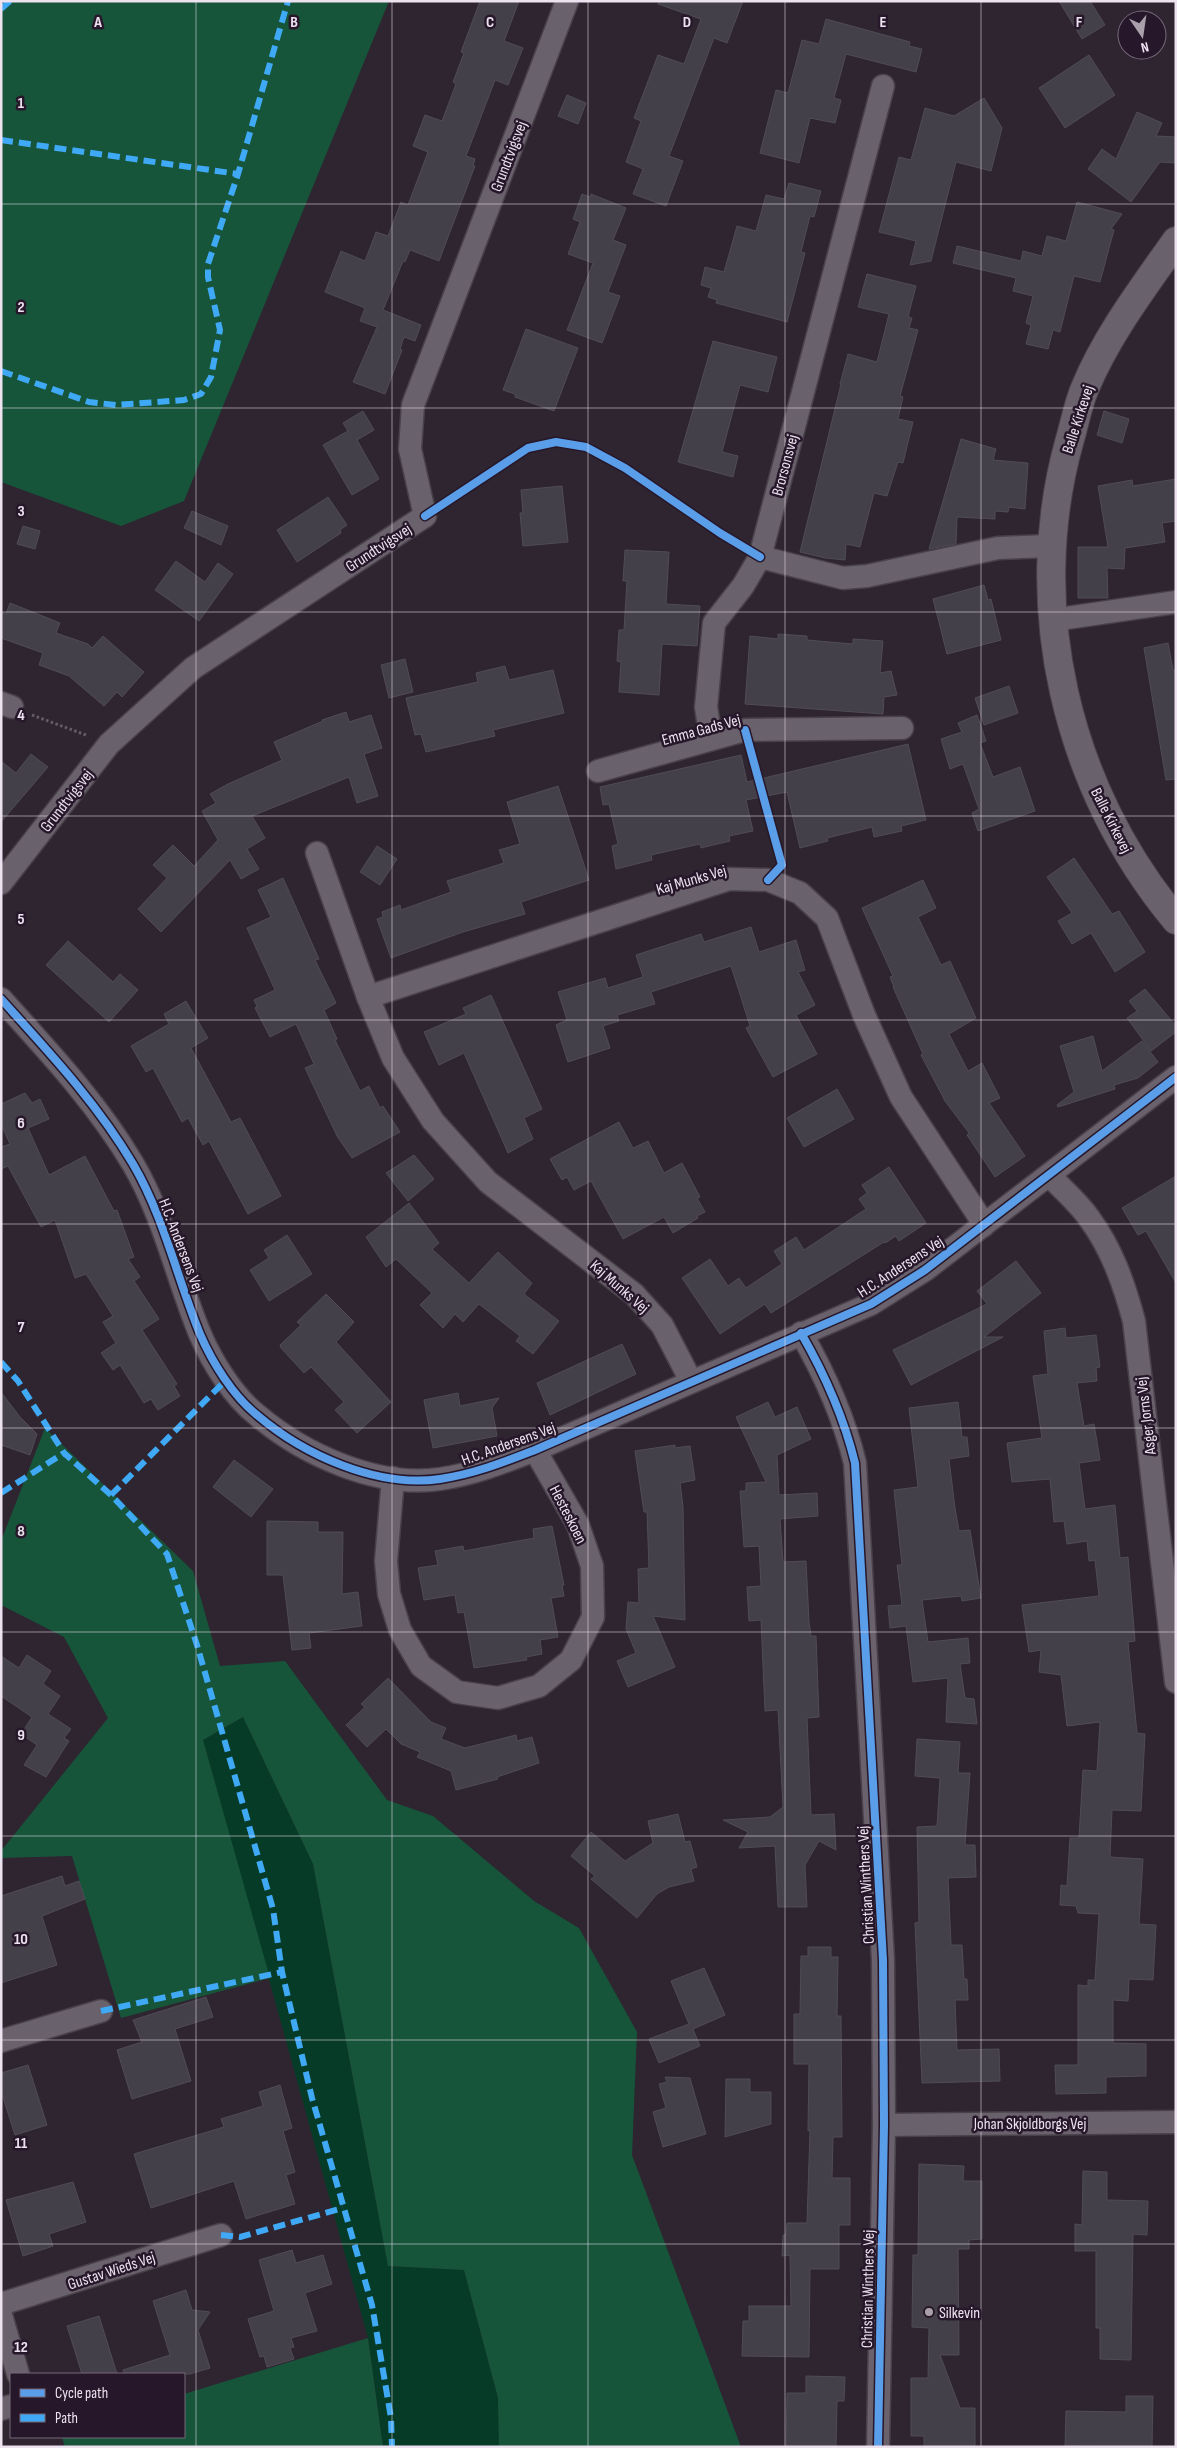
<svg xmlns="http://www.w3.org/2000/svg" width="1177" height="2448" font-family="'Sofia Sans Condensed',sans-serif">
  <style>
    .green { fill: #063b27 }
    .forest { fill: #17553b }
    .building { fill: #444049; stroke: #504c56 }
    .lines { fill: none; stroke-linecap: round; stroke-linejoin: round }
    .minor-casing { stroke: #49414a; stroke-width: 25 }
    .tertiary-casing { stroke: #49414a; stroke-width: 30 }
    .path { stroke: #645c65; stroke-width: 3; stroke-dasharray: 2.5 2.5; stroke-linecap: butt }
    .minor { stroke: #69616b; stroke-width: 22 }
    .tertiary { stroke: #69616b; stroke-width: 28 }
    .quiet { stroke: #3fa9f5; stroke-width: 6; stroke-dasharray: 12 6; stroke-linecap: butt }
    .cycleway-casing { stroke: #27172a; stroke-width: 11 }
    .cycleway { stroke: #5a9eea; stroke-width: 8 }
    .grid { fill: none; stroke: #ede2ef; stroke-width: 1; stroke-opacity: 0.55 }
    .poi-dot { fill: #aaa0ac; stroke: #27172a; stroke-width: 2 }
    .labels { text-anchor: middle; stroke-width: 5; stroke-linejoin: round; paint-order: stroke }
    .street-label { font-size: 16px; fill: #ede2ef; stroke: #27172a }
    .poi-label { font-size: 16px; fill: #ede2ef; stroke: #27172a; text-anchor: start }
    .grid-label { font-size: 16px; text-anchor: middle; font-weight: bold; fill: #ede2ef; stroke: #27172a; stroke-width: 5; stroke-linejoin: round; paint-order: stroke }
  </style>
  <rect width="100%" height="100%" fill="#2e2530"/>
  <!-- green -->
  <path class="green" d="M243 1717 313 1864 388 2266 464 2270 498 2398 499 2447H383L368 2338 203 1740Z"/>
  <!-- forest -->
  <g class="forest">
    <path d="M1 1H389L184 501 121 526 1 482Z"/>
    <path d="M45 1428 193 1571 220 1666 285 1661 387 1800 433 1816 534 1901 579 1928 637 2032 632 2155 741 2447H499L498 2398 464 2270 388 2266 313 1864 243 1717 203 1740 270 1978 121 2018 72 1856 1 1858V1851L108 1718 64 1637 1 1605V1541Z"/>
    <path d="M368 2338 383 2447H65L62 2437H184V2394Z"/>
  </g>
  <!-- building -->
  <g class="building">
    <path d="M480 1H519L504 41 523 48 508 85 495 80 466 156 475 159 473 166H475L439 261 410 250 405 262 403 261 383 310 421 325 415 341 404 337 400 349 402 350 385 394 353 382 377 327 360 321 365 308 325 292 341 251 365 261 376 232 388 236 401 202 408 205 428 152 413 146 425 115 442 121 456 84 453 82 464 53 461 52Z"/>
    <path d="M659 1H743L727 43 714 38 679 130 669 156 683 161 666 206 633 194 643 169 626 162 641 121 634 118 658 55 684 64 701 19 658 4Z"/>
    <path d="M1059 1H1090L1105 25 1082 39Z"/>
    <path d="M826 19 910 42 909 46 922 49 916 72 846 54 834 98 841 100 835 123 810 118 799 163 760 153 776 90 788 93 802 40 819 44Z"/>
    <path d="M1089 55 1115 95 1065 128 1039 88Z"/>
    <path d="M567 95 586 103 578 124 558 116Z"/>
    <path d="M984 98 1002 128 991 171 956 162 931 261 910 265 916 241 879 232 899 157 911 160 925 108 954 116Z"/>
    <path d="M1137 112 1162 123 1156 136 1176 137V163L1160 162 1131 202 1088 169 1102 149 1116 159Z"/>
    <path d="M789 183 821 191 814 217 810 216 801 252 805 253 787 322 716 303 717 300 708 297 711 288 701 285 705 267 724 272 737 226 756 231 766 195 784 199Z"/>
    <path d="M582 194 590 197 591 194 626 208 613 240 626 245 608 292 620 296 602 343 567 330 593 263 568 254 580 222 573 219Z"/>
    <path d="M1077 202 1122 214 1111 229 1114 230 1100 282 1074 276 1060 332 1053 330 1048 349 1026 344 1031 325 1026 323 1033 296 1013 291 1016 278 953 263 957 246 1021 261 1023 251 1042 256 1047 236 1066 241Z"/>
    <path d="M867 274 916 286 908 317 912 318 909 328 918 330 900 396 903 397 898 419 913 422 903 463 898 462 887 496 874 493 860 547 846 544 845 560 825 558 800 552 841 384H840L848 354 877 362 889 314 858 307Z"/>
    <path d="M526 329 578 348 554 411 515 397V394L503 390Z"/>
    <path d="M713 341 777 357 768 392 740 385 722 452 738 456 733 477 678 462Z"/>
    <path d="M363 411 374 430 357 440 379 479 352 495 323 445 348 431 343 423Z"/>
    <path d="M1104 411 1129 419 1122 443 1097 435Z"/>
    <path d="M961 439 996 449 993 460 1028 463 1025 509 1009 507 1008 512 995 511V519L957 517 956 544 929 549Z"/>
    <path d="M1176 479V521L1162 523 1165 542 1125 548 1124 569 1107 568 1108 598H1078V547H1108L1098 486 1132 480 1133 486Z"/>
    <path d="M562 486 568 542 523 546 520 513H523L521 490Z"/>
    <path d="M328 497 347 525 340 530 341 533 297 562 277 530Z"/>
    <path d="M192 511 228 526 221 545 184 528Z"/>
    <path d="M23 526 40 531 35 549 17 544Z"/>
    <path d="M625 550 669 552 666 604 700 606 697 646 662 644 659 695 619 692 621 662 617 661 619 630H624L627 581H623Z"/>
    <path d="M176 561 205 582 218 563 233 574 199 621 155 590Z"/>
    <path d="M984 585 988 600 991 599 1001 640 947 654 933 599Z"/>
    <path d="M10 603 60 623 56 633 88 644 92 648 103 636 144 672 122 697 117 692 104 706 69 676 39 665 43 653 1 638V612L6 614Z"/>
    <path d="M778 634 807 636V640L853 644V639L883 641 880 673 891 671 897 695 884 697 883 714 745 704 750 636 778 639Z"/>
    <path d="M1168 643 1173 670H1176V779L1166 780 1144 648Z"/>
    <path d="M405 659 413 692 389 698 381 665Z"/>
    <path d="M505 666 509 680 553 670 564 713 493 730 495 736 426 752 421 734 415 735 406 698 478 682 476 673Z"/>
    <path d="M1009 686 1018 713 984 725 975 698Z"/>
    <path d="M346 712 349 722 371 715 382 748 364 754 378 796 357 803 349 777 252 816 265 838 247 849 259 869 241 879 230 860 161 932 138 909 167 878 153 865 173 845 194 866 218 840 202 811 216 803 210 794 228 784 282 760 274 742 323 721 322 720Z"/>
    <path d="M977 715 986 741 980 743 993 777 1020 767 1035 811 978 831 972 813 979 809 963 764 950 769 941 739 962 732 958 723Z"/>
    <path d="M908 744 926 820 901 826 902 831 874 837 872 827 827 838 828 841 800 848 787 792 746 800 753 831 729 836 730 841 701 848 700 844 651 855 652 860 616 869 612 846 618 844 609 804 603 805 600 787 741 755 747 782Z"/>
    <path d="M31 754 48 767 1 822V761L16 773Z"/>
    <path d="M558 786 589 880 521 902 525 914 463 932 391 958 377 919 383 917 382 912 400 905 401 910 451 892 447 881 504 863 499 850 520 844 507 802Z"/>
    <path d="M377 846 397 859 380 885 360 872Z"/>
    <path d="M1074 858 1112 914 1119 911 1145 952 1115 972 1091 933 1072 944 1058 921 1072 913 1047 877Z"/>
    <path d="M283 878 319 959 315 960 336 1003 324 1010 337 1039 335 1040 360 1091 369 1086 380 1108 383 1106 400 1132 352 1158 337 1136 305 1068 314 1064 296 1024 270 1037 255 1008 257 1006 254 1000 275 990 247 928 271 917 258 890Z"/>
    <path d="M923 880 936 908 918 917 941 965 950 961 976 1018 949 1034 968 1071 982 1063 1000 1098 989 1103 1025 1156 995 1177 967 1135 969 1133 945 1101 921 1055 923 1054 893 987H894L890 977 893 976 862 908Z"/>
    <path d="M751 927 759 952 796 940 805 970 798 972 815 1005 796 1015 817 1054 773 1077 746 1028 750 1026 731 966 651 992 655 1004 617 1015 619 1021 603 1026 610 1048 568 1062 556 1025 567 1020 558 992 605 978 608 988 643 977 636 955 701 934 704 942Z"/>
    <path d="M68 941 113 982 120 974 138 990 109 1022 46 965Z"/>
    <path d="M1145 989 1176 1026V1032L1151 1051 1127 1018 1137 1011 1129 1001Z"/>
    <path d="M491 995 542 1109 524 1118 533 1139 508 1153 464 1053 439 1065 424 1032 466 1014 463 1008Z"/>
    <path d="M186 1001 208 1038 191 1048 231 1122 240 1118 281 1196 248 1214 209 1141 203 1145 188 1118 182 1122 153 1068 146 1072 131 1046 169 1024 164 1014Z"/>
    <path d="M1093 1036 1102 1071 1142 1041 1158 1062 1138 1078 1114 1085 1115 1089 1058 1107 1057 1105 1074 1092 1060 1046Z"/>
    <path d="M837 1089 854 1119 804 1147 787 1118Z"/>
    <path d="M25 1093 32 1103 40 1099 49 1119 28 1128 49 1175 85 1156 114 1211 117 1210 134 1257 128 1259 140 1277 134 1281 159 1319 142 1330 177 1384 174 1386 180 1396 158 1410 151 1399 144 1403 120 1365 113 1370 101 1353 116 1343 103 1322 113 1316 86 1274 75 1278 55 1220 41 1227 8 1166 1 1169V1147L10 1144 1 1124V1104Z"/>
    <path d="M619 1122 633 1148 648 1141 664 1173 682 1163 700 1197 697 1198 705 1212 697 1216 698 1218 673 1233 664 1217 623 1239 591 1181 574 1190 567 1177 562 1180 550 1159Z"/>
    <path d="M414 1155 434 1179 408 1201 386 1173Z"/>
    <path d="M889 1167 926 1223 899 1241 896 1236 885 1243 884 1242 771 1313 765 1304 720 1334 682 1278 710 1259 728 1286 739 1278 746 1288 782 1264 774 1251 796 1237 804 1250 866 1209 859 1199 867 1193 862 1185Z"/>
    <path d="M1176 1176V1283L1146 1231 1138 1235 1122 1208Z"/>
    <path d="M409 1203 439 1243 432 1249 469 1283 498 1252 532 1283 524 1294 559 1321 533 1354 516 1341 520 1336 479 1304 463 1322 455 1314 443 1328 420 1305 432 1293 396 1259 386 1267 366 1237Z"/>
    <path d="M287 1235 312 1274 269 1301 250 1270 269 1258 264 1250Z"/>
    <path d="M1016 1261 1041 1293 984 1337H1003L911 1385 893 1350 987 1304 977 1291Z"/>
    <path d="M326 1294 354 1322 336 1342 391 1402 357 1433 335 1410 344 1402 311 1367 304 1373 281 1348 280 1345 301 1325 297 1322Z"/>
    <path d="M1065 1328 1066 1338 1096 1335 1100 1367 1096 1368 1097 1381 1077 1383 1084 1426 1094 1424 1100 1460 1079 1463 1085 1509 1115 1505 1120 1558 1128 1557 1135 1641 1128 1642 1137 1733 1145 1734 1141 1811 1112 1810 1110 1857 1143 1859 1139 1924 1156 1925 1153 1980 1129 1979 1128 2001 1113 2000V2043L1146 2044V2076L1106 2077V2093L1056 2094 1055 2065H1078V1985L1088 1986V1980H1095L1099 1914 1078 1913 1076 1906 1060 1905 1061 1885 1067 1886 1070 1838H1079L1083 1770 1097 1771 1100 1722 1067 1726 1061 1675 1039 1672 1041 1650 1029 1652 1022 1605 1099 1596 1095 1560 1089 1561 1087 1541 1067 1544 1064 1521 1054 1522 1050 1479 1012 1482 1007 1443 1042 1438 1033 1376 1048 1374 1044 1331Z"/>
    <path d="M622 1344 636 1374 550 1415 537 1383Z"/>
    <path d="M1 1392 20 1417 37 1434 30 1455 1 1445Z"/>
    <path d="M458 1393 460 1406 499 1398 492 1408 497 1436 433 1448 424 1400Z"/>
    <path d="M768 1402 775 1417 797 1407 811 1439 777 1455 779 1495 817 1493 818 1516 780 1519 783 1562 806 1561 809 1622 811 1636H816L819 1717 807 1718 811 1815 834 1814 836 1850 819 1841 805 1865 807 1907H778L775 1846 739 1848 748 1832 723 1820 770 1817 783 1807 778 1710 765 1711 761 1620 749 1621 747 1587 761 1586 759 1546 744 1547 740 1491H746V1483L766 1482 736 1417Z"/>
    <path d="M958 1402 962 1437H967L969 1456 949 1459 955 1508 959 1531 970 1530 981 1598 962 1601 961 1596 922 1600 928 1642 968 1638 970 1663 960 1664 965 1698 974 1699 977 1724 946 1722 948 1678 913 1682 906 1626 890 1628 888 1606 902 1605 897 1565H902L894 1490 918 1487 909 1408Z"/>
    <path d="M675 1445V1448L690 1446 695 1480 680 1483 683 1506 685 1620 653 1616 675 1667 628 1687 617 1661 636 1653 626 1629 628 1602 639 1603 638 1569 649 1568 647 1512H644L635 1451Z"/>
    <path d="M234 1460 273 1489 251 1517 213 1487Z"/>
    <path d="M267 1521 318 1522V1532H343L342 1594 358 1592 362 1626 309 1633 311 1648 292 1650 283 1575H267Z"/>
    <path d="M552 1526 564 1585H562L564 1596 551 1598 558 1637 540 1640 542 1654 526 1657 527 1660 474 1668 464 1612 458 1613 455 1595 424 1600 418 1568 438 1565 435 1551 463 1546 464 1551 534 1538 533 1529Z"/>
    <path d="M27 1655 51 1671 43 1684 60 1696 48 1714 71 1729 64 1738 69 1741 46 1777 24 1765 37 1745 21 1734 32 1717 1 1696V1656L19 1668Z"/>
    <path d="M388 1678 431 1722 446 1728 441 1739 465 1748 516 1735 517 1741 532 1737 539 1763 497 1777 498 1779 456 1790 451 1771 417 1757 420 1752 401 1744 386 1729 367 1747 346 1725 365 1707 361 1704Z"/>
    <path d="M917 1739 960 1742 958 1773H970L965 1845H975L976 1877 948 1878 951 1945H962L964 1979H967L968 2000H955L957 2050 999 2049 1000 2081 922 2083 915 1923 919 1922 917 1827 937 1826 940 1778 915 1776Z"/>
    <path d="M678 1814 685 1842 690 1841 697 1867 691 1869 694 1881 669 1887 657 1894 637 1918 591 1879 595 1876 571 1856 591 1832 625 1861 653 1843 648 1821Z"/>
    <path d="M62 1876 65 1886 79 1881 85 1899 42 1916 57 1965 1 1983V1896Z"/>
    <path d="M808 1947H831V1957H838L837 2016H841L842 2137H833L832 2178H850V2225H839V2269H810L809 2357 742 2356 743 2321H749V2306H791L790 2255 782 2256 783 2235H786L787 2223H807L810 2130 808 2131 809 2064H794V2014H800L801 1956H808Z"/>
    <path d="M704 1968 725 2015 693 2029 700 2046 659 2063 649 2039 689 2024 671 1981Z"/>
    <path d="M206 1997 213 2017 175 2029 191 2081 132 2099 117 2050 142 2042 133 2020Z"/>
    <path d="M28 2065 47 2125 15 2135 1 2091V2073Z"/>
    <path d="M665 2077 690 2078 706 2134 663 2147 653 2112 666 2108 659 2084 667 2082Z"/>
    <path d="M726 2079H750V2092H771V2124L725 2137Z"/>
    <path d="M280 2085 292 2128 283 2131 295 2172 286 2175 295 2204 246 2219 234 2181 151 2208 134 2154 224 2127 221 2119 263 2106 259 2092Z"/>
    <path d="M919 2164 964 2166 963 2181H982V2239L969 2240V2249H958L959 2355H940L960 2408H975V2447H924V2436H911V2378H928L929 2328 912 2327 913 2255H918Z"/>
    <path d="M1083 2171 1107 2172V2200L1148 2201 1147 2235 1133 2234 1131 2360 1100 2359V2328H1096V2251H1075V2224L1082 2225Z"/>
    <path d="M73 2182 86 2222 49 2234 53 2246 23 2256 6 2200Z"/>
    <path d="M292 2250 296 2263 323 2255 332 2284 305 2293 317 2331 291 2338 294 2347 290 2348 294 2359 267 2367 264 2356 260 2357 248 2319 274 2311 259 2260Z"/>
    <path d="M186 2290 192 2310 210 2312 198 2330 210 2368 190 2374H124L123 2370 170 2355 153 2301Z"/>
    <path d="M99 2316 117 2374H82L67 2326Z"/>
    <path d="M806 2376 845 2377 844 2401H837L836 2447H786L787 2393H806Z"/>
    <path d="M1126 2396H1153L1152 2447 1065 2446 1066 2411 1126 2412Z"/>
  </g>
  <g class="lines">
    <!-- minor casing -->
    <g class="minor-casing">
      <g id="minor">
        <path d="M760 557 843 578 867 576 998 548 1051 546"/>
        <path d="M1053 620 1176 602"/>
        <path d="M1 703 12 707"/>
        <path d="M711 739 706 707 714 623 743 586 760 557 883 86"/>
        <path d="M598 771 745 730 902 728"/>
        <path d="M317 853 368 997 393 1058 433 1121 488 1182 634 1294 662 1325 691 1381"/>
        <path d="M1 883 109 744 193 668 425 516 410 449 413 405 567 1"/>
        <path d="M368 997 729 879 768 880 800 893 827 918 864 1015 901 1097 980 1218 983 1226"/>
        <path d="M1 999C48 1051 97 1103 133 1164 164 1217 177 1278 200 1334 212 1362 233 1396 257 1415 304 1455 377 1488 440 1479 474 1474 504 1462 535 1450L871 1304 925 1270 1176 1077"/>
        <path d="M1049 1175C1062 1189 1078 1202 1089 1218 1112 1249 1124 1284 1134 1321L1176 1682"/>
        <path d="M801 1333C824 1373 844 1418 855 1463L883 1960 884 2125 878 2447"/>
        <path d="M393 1478 386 1561 389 1594 400 1630 421 1666 457 1692 498 1698 539 1686 571 1660 593 1617 592 1566 578 1525 535 1450"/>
        <path d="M1 2041 101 2011"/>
        <path d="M884 2125 1176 2122"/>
        <path d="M1 2304 221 2235"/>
        <path d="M1 2315 18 2374"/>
        <path d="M1 2409 11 2406"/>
      </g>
    </g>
    <!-- tertiary casing -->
    <g class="tertiary-casing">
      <path id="tertiary" d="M1176 241C1143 288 1107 335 1085 388 1078 404 1075 422 1070 439 1023 605 1066 788 1176 920"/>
    </g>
    <!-- path -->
    <path class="path" d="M32 715 86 735"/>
    <!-- minor -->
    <use href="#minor" class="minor"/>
    <!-- tertiary -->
    <use href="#tertiary" class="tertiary"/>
    <!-- quiet -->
    <g class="quiet">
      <path d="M1 9 10 1"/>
      <path d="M1 140 238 174"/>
      <path d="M1 371 89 402 116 405 184 400 201 394 211 377 220 330 208 277V264L238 174 288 1"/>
      <path d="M1 1362 18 1381 64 1453 111 1495 167 1554 197 1645 273 1909 282 1972 312 2098 372 2305 391 2418 392 2447"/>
      <path d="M1 1493 64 1453"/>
      <path d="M111 1495 226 1380"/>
      <path d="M101 2011 282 1972"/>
      <path d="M221 2235 240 2237 343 2208"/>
    </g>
    <!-- cycleway casing -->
    <g class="cycleway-casing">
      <g id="cycleway">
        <path d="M425 516 528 448 556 442 586 447 625 468 720 533 760 557"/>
        <path d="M745 730 782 865 768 880"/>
        <path d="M1 999C48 1051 97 1103 133 1164 164 1217 177 1278 200 1334 212 1362 233 1396 257 1415 304 1455 377 1488 440 1479 474 1474 504 1462 535 1450L871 1304 925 1270 1176 1077"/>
        <path d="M801 1333C824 1373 844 1418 855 1463L883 1960 884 2125 878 2447"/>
      </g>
    </g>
    <!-- cycleway -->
    <use href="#cycleway" class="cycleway"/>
  </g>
  <!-- grid -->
  <path class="grid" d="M196 1V2447M392 1V2447M588 1V2447M785 1V2447M981 1V2447M1 204H1176M1 408H1176M1 612H1176M1 816H1176M1 1020H1176M1 1224H1176M1 1428H1176M1 1632H1176M1 1836H1176M1 2040H1176M1 2244H1176"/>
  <!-- markers -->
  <circle class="poi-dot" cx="929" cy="2312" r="5"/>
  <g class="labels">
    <!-- street labels -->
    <g class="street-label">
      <text transform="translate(508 156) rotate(-69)" y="6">Grundtvigsvej</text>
      <text transform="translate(1077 419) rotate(-72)" y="6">Balle Kirkevej</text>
      <text transform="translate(784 465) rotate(-75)" y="6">Brorsonsvej</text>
      <text transform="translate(378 547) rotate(-33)" y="6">Grundtvigsvej</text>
      <text transform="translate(701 729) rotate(-15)" y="6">Emma Gads Vej</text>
      <text transform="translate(66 800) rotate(-52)" y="6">Grundtvigsvej</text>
      <text transform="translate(1112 820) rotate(63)" y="6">Balle Kirkevej</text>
      <text transform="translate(691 879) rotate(-16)" y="6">Kaj Munks Vej</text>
      <text transform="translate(182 1245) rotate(69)" y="6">H.C. Andersens Vej</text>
      <text transform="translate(900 1266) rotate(-33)" y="6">H.C. Andersens Vej</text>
      <text transform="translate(620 1286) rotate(41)" y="6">Kaj Munks Vej</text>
      <text transform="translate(1145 1416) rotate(-97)" y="6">Asger Jorns Vej</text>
      <text transform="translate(508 1443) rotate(-20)" y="6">H.C. Andersens Vej</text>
      <text transform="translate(569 1514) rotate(63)" y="6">Hesteskoen</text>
      <text transform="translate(865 1885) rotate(-93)" y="6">Christian Winthers Vej</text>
      <text x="1030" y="2129">Johan Skjoldborgs Vej</text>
      <text transform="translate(111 2270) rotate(-18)" y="6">Gustav Wieds Vej</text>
      <text transform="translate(867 2289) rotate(-89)" y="6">Christian Winthers Vej</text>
    </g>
    <!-- poi labels -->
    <g class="poi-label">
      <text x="939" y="2318">Silkevin</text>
    </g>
  </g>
  <g class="grid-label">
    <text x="98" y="27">A</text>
    <text x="294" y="27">B</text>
    <text x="490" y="27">C</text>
    <text x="687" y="27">D</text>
    <text x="883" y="27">E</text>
    <text x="1079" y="27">F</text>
    <text x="21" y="108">1</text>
    <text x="21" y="312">2</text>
    <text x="21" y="516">3</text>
    <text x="21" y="720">4</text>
    <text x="21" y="924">5</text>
    <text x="21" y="1128">6</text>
    <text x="21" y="1332">7</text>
    <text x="21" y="1536">8</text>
    <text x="21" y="1740">9</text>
    <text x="21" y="1944">10</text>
    <text x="21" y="2148">11</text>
    <text x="21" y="2352">12</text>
  </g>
  <!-- border -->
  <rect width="1177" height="2448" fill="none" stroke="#ede2ef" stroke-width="5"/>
  <!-- legend -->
  <rect x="10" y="2373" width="175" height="65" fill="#27172a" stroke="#766879"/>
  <rect x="20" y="2389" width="25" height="8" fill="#5a9eea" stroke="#766879"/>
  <text x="55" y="2398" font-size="15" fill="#ede2ef">Cycle path</text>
  <rect x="20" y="2414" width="25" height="8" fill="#3fa9f5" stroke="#766879"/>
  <text x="55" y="2423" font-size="15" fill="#ede2ef">Path</text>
  <!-- north arrow -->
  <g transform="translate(1142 35) rotate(167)"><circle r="24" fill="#27172a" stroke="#766879"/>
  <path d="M0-4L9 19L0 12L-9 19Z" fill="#aaa0ac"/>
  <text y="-8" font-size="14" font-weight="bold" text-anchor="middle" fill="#ede2ef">N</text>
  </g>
</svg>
